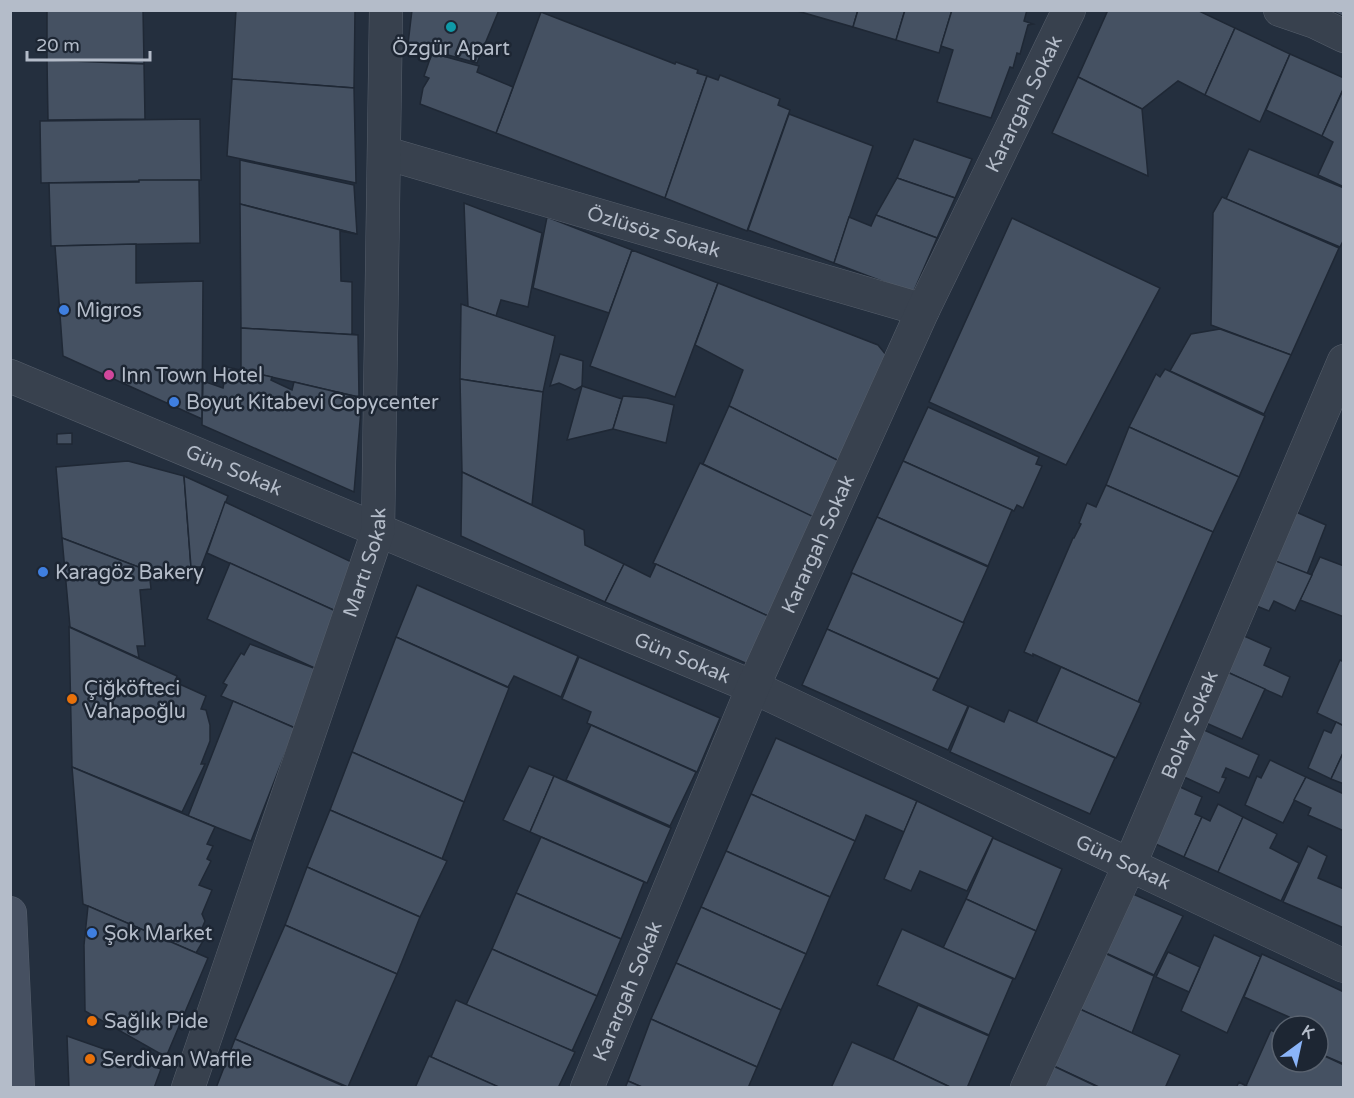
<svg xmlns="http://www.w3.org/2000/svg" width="1354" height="1098" font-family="'Varela Round',sans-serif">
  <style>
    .building { fill: #455162; stroke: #1f2835; stroke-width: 1.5 }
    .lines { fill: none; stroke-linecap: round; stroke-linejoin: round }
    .minor-casing { stroke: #565f6c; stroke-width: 34 }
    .secondary-casing { stroke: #565f6c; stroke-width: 34 }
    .minor { stroke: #38414e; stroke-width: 33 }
    .secondary { stroke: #465061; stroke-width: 33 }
    .culture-dot { fill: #0f9aa8; stroke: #1d2633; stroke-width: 2 }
    .shop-dot { fill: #3f7fe0; stroke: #1d2633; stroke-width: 2 }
    .hotel-dot { fill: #d1479c; stroke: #1d2633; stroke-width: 2 }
    .food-dot { fill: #e8710a; stroke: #1d2633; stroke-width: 2 }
    .labels { text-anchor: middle; stroke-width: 5; stroke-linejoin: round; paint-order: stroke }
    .poi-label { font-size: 20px; fill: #b4bcc9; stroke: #1d2633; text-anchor: start }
    .street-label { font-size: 20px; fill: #b4bcc9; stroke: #1d2633 }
  </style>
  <rect width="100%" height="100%" fill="#242f3e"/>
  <!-- building -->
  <g class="building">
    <path d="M47 10H143L144 64 47 60Z"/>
    <path d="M236 10H355L354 88 232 79Z"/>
    <path d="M412 10H499L477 63 408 44Z"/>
    <path d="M794 10H858L853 27Z"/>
    <path d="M858 10H905L896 40 853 27Z"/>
    <path d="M905 10H952L939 53 896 40Z"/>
    <path d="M952 10H1027L1024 21 1033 24 1028 25 1020 54 1017 53 1013 68 1010 67 991 118 937 102 953 50 941 46Z"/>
    <path d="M1108 10H1197L1235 28 1205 95 1178 81 1142 109 1078 77Z"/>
    <path d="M1329 10H1344V17Z"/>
    <path d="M541 12 675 64 676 62 698 70 697 73 707 76 665 198 496 133Z"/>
    <path d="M1235 28 1290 54 1260 122 1205 95Z"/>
    <path d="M432 53 479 66 477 72 513 87 496 133 420 104 423 88 429 78 424 76Z"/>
    <path d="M1290 54 1344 78V87L1322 136 1266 110Z"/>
    <path d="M47 60 144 64 145 119 48 120Z"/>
    <path d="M720 75 780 99 778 105 790 110 747 231 665 198 707 76 718 80Z"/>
    <path d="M1078 77 1142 109 1148 176 1052 133Z"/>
    <path d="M232 79 354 88 356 183 227 156Z"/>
    <path d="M1344 88V187L1318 175 1333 142 1322 136Z"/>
    <path d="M789 114 873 146 834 263 748 230Z"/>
    <path d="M200 119 201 180 41 183 40 121Z"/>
    <path d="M914 139 972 159 955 198 897 178Z"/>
    <path d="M1249 149 1344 188V239L1340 247 1226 199Z"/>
    <path d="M240 160 354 185 357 234 240 204Z"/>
    <path d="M897 178 955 198 937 238 876 215Z"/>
    <path d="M139 180H199L200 243 51 246 49 183 139 182Z"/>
    <path d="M1222 197 1339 248 1291 355 1211 325 1213 213Z"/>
    <path d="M464 203 542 233 528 307 501 300 496 316 468 307Z"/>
    <path d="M240 204 356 234 340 231 341 281 352 282V334L358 335 241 328Z"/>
    <path d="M876 215 937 238 913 293 834 263 849 217 871 226Z"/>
    <path d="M547 217 632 250 609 313 533 288Z"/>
    <path d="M1012 218 1160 288 1066 465 929 402Z"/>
    <path d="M136 244V283L203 281 202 419 63 356 55 246Z"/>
    <path d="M632 250 718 283 675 397 590 366Z"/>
    <path d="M718 283 878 345 887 356 839 461 729 406 743 370 695 345Z"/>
    <path d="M461 304 555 336 543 392 460 379Z"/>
    <path d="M241 328 358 335 359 397 241 370Z"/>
    <path d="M1220 329 1291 355 1264 414 1170 371 1191 334Z"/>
    <path d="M560 354 583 361 582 386 575 390 559 383 550 386Z"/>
    <path d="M227 367 272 377 271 380 292 390 294 382 362 398 354 492 202 425 203 381 223 388Z"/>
    <path d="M1165 369 1265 416 1239 477 1129 427 1156 374 1160 377Z"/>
    <path d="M460 379 543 392 532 505 462 472Z"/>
    <path d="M582 386 622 399 613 429 567 440Z"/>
    <path d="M623 396 647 398 674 405 666 443 613 429Z"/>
    <path d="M729 406 839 461 814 518 703 464Z"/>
    <path d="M928 407 1039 457 1036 464 1042 466 1023 508 1017 505 1014 511 903 461Z"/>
    <path d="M1129 427 1239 477 1213 532 1106 485Z"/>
    <path d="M72 433V444H57V434Z"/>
    <path d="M128 461 184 476 191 568 149 571 62 538 56 467Z"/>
    <path d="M903 461 1012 510 988 566 877 517Z"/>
    <path d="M700 463 814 517 768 616 653 563Z"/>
    <path d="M462 472 584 530 585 545 624 564 605 602 461 536Z"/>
    <path d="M184 476 228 496 201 567H191Z"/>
    <path d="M1106 485 1213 532 1138 702 1033 654V656L1024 652 1073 538H1074L1081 524 1079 523 1087 503 1096 507Z"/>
    <path d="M225 502 360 566 340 613 207 553Z"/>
    <path d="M1289 509 1326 525 1307 574 1267 558Z"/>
    <path d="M877 517 988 567 963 623 851 573Z"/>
    <path d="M62 538 149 571 151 589 140 590 145 646H137L139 658 70 627Z"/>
    <path d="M1320 557 1344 566V617L1300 600Z"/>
    <path d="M1268 558 1312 575 1295 611 1274 601 1269 611 1249 603Z"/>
    <path d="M230 563 340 613 319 670 207 619Z"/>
    <path d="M624 564 650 577 656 564 770 617 750 665 605 602Z"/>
    <path d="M852 573 964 623 939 679 827 629Z"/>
    <path d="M417 585 578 656 561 697 514 676 508 687 396 637Z"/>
    <path d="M69 627 177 676 175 682 206 696 201 709 206 710 210 725V741L201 764H205L182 812 72 767Z"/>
    <path d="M827 629 938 679 933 690 968 706 948 750 802 685Z"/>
    <path d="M1233 631 1271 648 1264 665 1290 677 1282 697 1216 667Z"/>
    <path d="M396 637 509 688 464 802 352 752Z"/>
    <path d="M250 644 319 670 295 728 221 696 227 685 223 683 241 653 244 655Z"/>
    <path d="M579 657 720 718 697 772 587 723 591 712 562 699Z"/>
    <path d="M1340 660 1344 662V726L1317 713Z"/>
    <path d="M1061 667 1141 703 1116 758 1036 723Z"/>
    <path d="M1216 667 1265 689 1242 739 1195 718Z"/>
    <path d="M233 701 295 728 251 841 188 816Z"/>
    <path d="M969 706 1004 722 1009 710 1115 758 1090 814 950 752Z"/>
    <path d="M1336 722 1344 726V751L1331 779 1308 768 1324 730 1331 733Z"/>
    <path d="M1191 724 1259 755 1249 778 1226 768 1222 777 1226 778 1219 793 1171 771Z"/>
    <path d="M591 725 696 772 670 826 566 780Z"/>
    <path d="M776 738 917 801 904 832 866 815 855 841 751 794Z"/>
    <path d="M1344 751V784L1331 779Z"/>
    <path d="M352 752 464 802 442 859 330 810Z"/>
    <path d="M1270 760 1306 777 1283 823 1245 805 1257 776 1261 778Z"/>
    <path d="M529 766 554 776 530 832 503 820Z"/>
    <path d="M72 767 215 827 207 844 213 846 207 859 211 861 199 885 212 890 202 914 205 921 200 933 203 941 196 953 83 904Z"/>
    <path d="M554 776 671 828 647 883 530 832Z"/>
    <path d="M1306 777 1344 794V831L1308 815 1311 808 1294 800Z"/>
    <path d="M1167 781 1202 797 1195 814 1202 817 1184 857 1147 840Z"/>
    <path d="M751 794 855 841 830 897 726 851Z"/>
    <path d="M917 801 993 837 967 891 920 871 911 891 884 879Z"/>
    <path d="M1218 804 1243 817 1218 872 1184 857 1202 817 1210 821Z"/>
    <path d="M330 810 447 861 420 917 307 867Z"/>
    <path d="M1243 817 1277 834 1270 848 1299 863 1281 901 1218 872Z"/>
    <path d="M541 837 644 882 621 939 516 893Z"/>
    <path d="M993 838 1062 869 1036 931 966 899Z"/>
    <path d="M1308 846 1327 856 1318 878 1344 889V928L1283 902Z"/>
    <path d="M726 851 830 897 806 954 701 907Z"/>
    <path d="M307 867 420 917 397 974 285 925Z"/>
    <path d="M1124 890 1183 916 1154 975 1097 949Z"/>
    <path d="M516 893 621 939 597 996 492 949Z"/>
    <path d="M966 899 1036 931 1015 979 943 948Z"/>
    <path d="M88 906 208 958 166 1057 85 1011 84 945Z"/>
    <path d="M701 907 806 954 781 1010 676 963Z"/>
    <path d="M285 925 397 974 348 1087 235 1039Z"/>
    <path d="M902 929 1013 979 989 1035 877 985Z"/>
    <path d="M1214 935 1261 957 1227 1033 1181 1011Z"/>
    <path d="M492 949 597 996 572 1051 466 1005Z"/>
    <path d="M1096 949 1154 976 1132 1033 1071 1005Z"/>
    <path d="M1168 952 1200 967 1189 992 1156 977Z"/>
    <path d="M1262 954 1344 992V1064L1318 1053V1026H1285L1289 1017 1244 997Z"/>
    <path d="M676 963 781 1010 757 1067 651 1019Z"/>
    <path d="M456 1000 575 1052 558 1088H500L431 1057Z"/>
    <path d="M918 1005 989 1036 967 1088H952L893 1060Z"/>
    <path d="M1071 1005 1180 1055 1165 1088H1101L1045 1062Z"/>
    <path d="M651 1019 757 1067 748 1088H644L628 1081Z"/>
    <path d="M1271 1030 1282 1036V1062H1318V1053L1344 1065V1088H1250L1246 1086Z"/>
    <path d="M67 1036 161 1069 154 1088H69Z"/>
    <path d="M235 1039 348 1088H216Z"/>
    <path d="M852 1042 893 1060 952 1088H831Z"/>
    <path d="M429 1056 501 1088H415Z"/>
    <path d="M1045 1062 1100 1088H1033Z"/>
    <path d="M628 1081 644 1088H625Z"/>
    <path d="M1239 1082 1246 1086 1250 1088H1236Z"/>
  </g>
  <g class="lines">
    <!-- minor casing -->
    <g class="minor-casing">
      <g id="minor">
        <path d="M1280 10 1315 22 1344 36"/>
        <path id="s1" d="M385 153 923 310"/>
        <path id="s2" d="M10 376 753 687 1344 966"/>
        <path id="s3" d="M188 1088 378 531 386 10"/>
        <path id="s4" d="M587 1088 753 687 923 310 1069 10"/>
        <path id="s5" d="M1027 1088 1130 864 1344 361"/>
      </g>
    </g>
    <!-- secondary casing -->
    <g class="secondary-casing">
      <path id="secondary" d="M10 913 18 1088"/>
    </g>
    <!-- minor -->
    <use href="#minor" class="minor"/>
    <!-- secondary -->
    <use href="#secondary" class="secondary"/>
  </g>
  <!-- markers -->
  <circle class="culture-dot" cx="451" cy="27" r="6"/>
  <g class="shop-dot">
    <circle cx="64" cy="310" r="6"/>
    <circle cx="174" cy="402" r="6"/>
    <circle cx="43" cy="572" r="6"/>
    <circle cx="92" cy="933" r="6"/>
  </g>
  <circle class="hotel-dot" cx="109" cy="375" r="6"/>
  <g class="food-dot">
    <circle cx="72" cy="699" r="6"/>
    <circle cx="92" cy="1021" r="6"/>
    <circle cx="90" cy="1059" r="6"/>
  </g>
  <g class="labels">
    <!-- poi labels -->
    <g class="poi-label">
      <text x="451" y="55" text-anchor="middle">Özgür Apart</text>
      <text x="76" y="317">Migros</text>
      <text x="121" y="382">Inn Town Hotel</text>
      <text x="186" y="409">Boyut Kitabevi Copycenter</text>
      <text x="55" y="579">Karagöz Bakery</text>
      <text x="84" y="695">Çiğköfteci<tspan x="84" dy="23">Vahapoğlu</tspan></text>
      <text x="104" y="940">Şok Market</text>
      <text x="104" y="1028">Sağlık Pide</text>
      <text x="102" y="1066">Serdivan Waffle</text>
    </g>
    <!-- street labels -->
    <g class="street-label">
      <text dy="7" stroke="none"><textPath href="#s4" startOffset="1077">Karargah Sokak</textPath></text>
      <text dy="7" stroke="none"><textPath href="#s1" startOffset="280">Özlüsöz Sokak</textPath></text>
      <text dy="7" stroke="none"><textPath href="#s2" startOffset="243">Gün Sokak</textPath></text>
      <text dy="7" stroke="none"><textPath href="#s4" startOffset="591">Karargah Sokak</textPath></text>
      <text dy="7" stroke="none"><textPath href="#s3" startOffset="555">Martı Sokak</textPath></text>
      <text dy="7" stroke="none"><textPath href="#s2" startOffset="729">Gün Sokak</textPath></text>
      <text dy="7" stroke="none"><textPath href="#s5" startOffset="398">Bolay Sokak</textPath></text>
      <text dy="7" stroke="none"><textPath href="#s2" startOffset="1215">Gün Sokak</textPath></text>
      <text dy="7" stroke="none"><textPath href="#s4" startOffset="105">Karargah Sokak</textPath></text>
    </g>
  </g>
  <!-- border -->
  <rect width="1354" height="1098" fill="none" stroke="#b4bcc9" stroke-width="24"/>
  <!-- north arrow -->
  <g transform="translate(1300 1044) rotate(33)"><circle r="28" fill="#1d2633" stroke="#59626f" stroke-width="1.5"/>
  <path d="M0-4.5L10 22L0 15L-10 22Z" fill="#8ab4f8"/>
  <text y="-9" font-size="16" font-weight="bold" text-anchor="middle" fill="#b4bcc9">K</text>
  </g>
  <!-- scale -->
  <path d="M27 51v9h123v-9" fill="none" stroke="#b4bcc9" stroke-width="3"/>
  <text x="36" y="51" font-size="18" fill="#b4bcc9" stroke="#1d2633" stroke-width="4.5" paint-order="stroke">20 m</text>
</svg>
